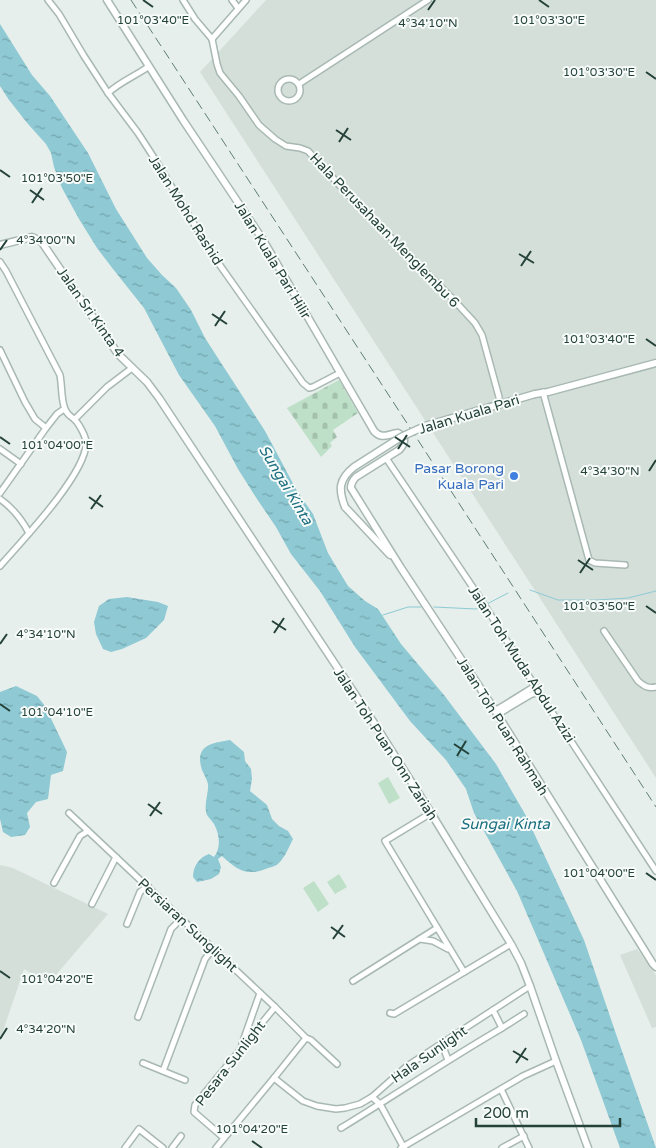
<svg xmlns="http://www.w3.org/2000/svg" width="656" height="1148" font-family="'Varela Round',sans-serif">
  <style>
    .built { fill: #d4dfda }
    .cemetery { fill: url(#cemetery-stones) }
    .pitch { fill: #bfe0c8 }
    .water { fill: url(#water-ripples) }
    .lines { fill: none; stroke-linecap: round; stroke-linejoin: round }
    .stream { stroke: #8ec9d4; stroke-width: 1 }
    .minor-casing { stroke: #a8b8b2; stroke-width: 8 }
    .tertiary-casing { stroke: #a8b8b2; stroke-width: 9 }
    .minor { stroke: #fff; stroke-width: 5 }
    .tertiary { stroke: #fff; stroke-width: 6 }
    .rail { stroke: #5f7d75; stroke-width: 1; stroke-dasharray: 10 5; stroke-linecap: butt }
    .tertiary-bridge-casing { stroke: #a8b8b2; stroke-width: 9; stroke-linecap: butt }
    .tertiary-bridge { stroke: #fff; stroke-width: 6 }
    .ticks { fill: none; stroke: #24423a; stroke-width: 2 }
    .shop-dot { fill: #3f7fe0; stroke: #f7fbf9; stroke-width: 2 }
    .labels { text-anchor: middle; stroke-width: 4; stroke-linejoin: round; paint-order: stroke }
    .street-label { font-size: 14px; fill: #24423a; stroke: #f7fbf9 }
    .shop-label { font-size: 14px; fill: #366cbe; stroke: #f7fbf9; text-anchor: end }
    .water-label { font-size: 15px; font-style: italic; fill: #1c6f80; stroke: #f7fbf9 }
    .ticks-label { font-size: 12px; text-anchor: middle; fill: #24423a; stroke: #f7fbf9; stroke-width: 4; stroke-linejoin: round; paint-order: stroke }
  </style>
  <defs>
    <pattern id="cemetery-stones" width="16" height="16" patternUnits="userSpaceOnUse" patternTransform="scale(1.25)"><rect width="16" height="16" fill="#bfe0c8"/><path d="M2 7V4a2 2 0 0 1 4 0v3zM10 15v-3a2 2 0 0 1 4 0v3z" fill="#a4c1ad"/></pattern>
    <pattern id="water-ripples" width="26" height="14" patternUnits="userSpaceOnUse" patternTransform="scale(1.25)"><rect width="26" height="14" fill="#8ec9d4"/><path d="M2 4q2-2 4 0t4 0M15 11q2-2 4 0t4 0" fill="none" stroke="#74a5ad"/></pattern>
  </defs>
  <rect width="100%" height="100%" fill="#e6efeb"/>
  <!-- built -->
  <g class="built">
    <path d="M266 0H656V778L200 72Z"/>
    <path d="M0 865 13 868 108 914 49 983 24 969 0 1040Z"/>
    <path d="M637 949 656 975V1027L652 1028 620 955Z"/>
  </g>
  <!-- cemetery -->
  <path class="cemetery" d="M339 380 358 413 333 430 337 437 330 443 332 446 321 457 287 408Z"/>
  <!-- pitch -->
  <g class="pitch">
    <path d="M388 777 400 798 389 804 378 783Z"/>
    <path d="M339 874 347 887 335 894 327 882Z"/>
    <path d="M314 881 329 904 318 912 303 888Z"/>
  </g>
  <!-- water -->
  <g class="water">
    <path d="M0 24 32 75 50 96 88 153 116 209 147 258 162 275 176 288 191 310 205 338 265 431 297 491 313 514 328 553 348 586 365 601 378 609 401 644 444 695 496 764 525 814 584 940 616 1034 656 1148H620L581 1040 539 942 517 891 474 813 466 789 446 760 410 721 355 647 320 591 291 554 276 527 257 499 238 469 215 426 179 375 144 308 113 269 97 248 79 219 62 188 54 167 51 153 46 144 28 124 9 100 0 86Z"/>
    <path d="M127 597 158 602 168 606 164 620 146 638 122 649 111 652 103 649 96 634 94 622 99 606 109 599Z"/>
    <path d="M16 686 37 696 45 706 67 752 63 771 51 775 48 799 36 802 27 813 30 827 25 835 11 837 3 832 0 819V692Z"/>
    <path d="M230 740 244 752 245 761 251 769 252 779 250 791 267 805 272 819 279 826 288 831 293 839C289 847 285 857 279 863 276 866 272 867 268 868 247 877 237 870 222 856L218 859 221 867 219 874 211 879 197 882 193 877C193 867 199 857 209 854L214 857C221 848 220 835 214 824 212 821 209 818 207 815 203 805 209 794 208 784 207 779 204 775 202 770 194 745 212 743 230 740Z"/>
  </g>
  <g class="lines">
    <!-- stream -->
    <g class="stream">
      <path d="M530 590 558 600H596L628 598 656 591"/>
      <path d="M487 604 508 593"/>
      <path d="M434 607 476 609 480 608"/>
      <path d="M383 615 408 607H421"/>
    </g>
    <!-- minor casing -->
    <g class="minor-casing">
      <g id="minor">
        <path d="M48 0 59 14 84 56 108 93 138 133 158 164 212 254 303 383 309 388 313 387 340 373"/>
        <path d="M183 0 195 19 212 39"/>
        <path d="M232 0 238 8"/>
        <path d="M212 39 217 64 220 73 239 96 259 125 275 139 286 146 300 148 308 151 356 203 451 297 475 323 482 335 499 397"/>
        <path d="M212 39 246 0"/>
        <circle cx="289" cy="90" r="11"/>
        <path d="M299 84 428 0"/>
        <path d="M108 93C120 82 135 76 148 67"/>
        <path d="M0 262 6 271 60 375C62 385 61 400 65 409 67 415 71 416 75 420 79 424 87 438 86 444 85 475 21 542 0 566"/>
        <path d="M0 350 25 402 35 419 46 428"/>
        <path d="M543 392 589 560 595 563 625 565"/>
        <path d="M75 419 107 387 132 368"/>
        <path d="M0 449 21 464"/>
        <path d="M386 458 482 601 535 686 656 871"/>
        <path d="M0 493 46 428 57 414 64 409"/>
        <path d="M0 499C13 508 22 520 29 533"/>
        <path d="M604 631 638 681C644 686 648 689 656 687"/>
        <path d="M494 709H498L532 688 535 686"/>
        <path d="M499 717 500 713 530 695 539 692"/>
        <path d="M69 813 275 1007 306 1038 311 1040 337 1064"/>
        <path d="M431 813 385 841 464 972"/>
        <path d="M54 883 80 836 88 831"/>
        <path d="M92 904 116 857"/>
        <path d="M127 924 140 892 148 886"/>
        <path d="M420 939 433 941 448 949"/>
        <path d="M353 981 437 928"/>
        <path d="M493 1010 502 1028 524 1014"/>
        <path d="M390 1013 394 1014 511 944"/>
        <path d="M138 1017 171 929 181 919"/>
        <path d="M242 1044 260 993"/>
        <path d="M442 1044 448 1060"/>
        <path d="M143 1063 185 1080"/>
        <path d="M163 1071 205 959 213 949"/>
        <path d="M274 1078 303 1101 317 1106 336 1109 345 1108 360 1104 372 1097 407 1066 530 986"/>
        <path d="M501 1089 529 1148"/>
        <path d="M372 1097 380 1104 404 1148"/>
        <path d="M341 1128C395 1095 447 1060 502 1028"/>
        <path d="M224 1138 194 1112 195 1105 275 1007"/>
        <path d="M125 1148 139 1129 163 1148"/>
        <path d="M172 1148 181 1136"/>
        <path d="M216 1148 274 1078 306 1038"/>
        <path d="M401 1148 523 1076 556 1061"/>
        <path d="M502 1148 524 1136"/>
      </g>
    </g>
    <!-- tertiary casing -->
    <g class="tertiary-casing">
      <g id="tertiary">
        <path d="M107 0 183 120 263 240 374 431C382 440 388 434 398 433L403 436C406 442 403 446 399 450L356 477C353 480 351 483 351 488L401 568 494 709 653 964 656 967"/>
        <path d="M0 245 32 237 41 241 118 354 147 382 159 398 374 723 431 813 511 944 521 963 530 986 556 1061 588 1148"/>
        <path d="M535 394 548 392 656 363"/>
        <path d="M345 507 390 555"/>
      </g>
    </g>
    <!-- minor -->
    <use href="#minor" class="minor"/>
    <!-- tertiary -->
    <use href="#tertiary" class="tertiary"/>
    <!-- rail -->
    <path class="rail" d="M131 0 416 437 656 807"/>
    <!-- tertiary-bridge casing -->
    <g class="tertiary-bridge-casing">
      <path id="tertiary-bridge" d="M345 507C338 489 339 479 354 467L401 437 425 426 535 394"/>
    </g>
    <!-- tertiary-bridge -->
    <use href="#tertiary-bridge" class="tertiary-bridge"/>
  </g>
  <!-- ticks -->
  <path class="ticks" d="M143 0 153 7M539 0 549 7M428 10 435 0M646 72 656 79M336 130 351 140M339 142 348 128M0 170 10 177M30 190 44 200M32 203 42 188M0 250 7 240M519 254 534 263M521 266 531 251M212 314 227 324M215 326 225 311M646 339 656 346M0 437 10 444M395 437 410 447M398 449 407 435M649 471 656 460M89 497 103 507M91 509 101 495M578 560 593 570M580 573 590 558M646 606 656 613M272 621 286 630M274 633 284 618M0 644 7 634M0 704 10 711M454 744 469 754M457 756 466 741M148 804 162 814M150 816 160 802M646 873 656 880M331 927 345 937M333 939 343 925M0 971 10 978M0 1039 7 1028M513 1051 528 1060M516 1063 526 1048M252 1141 262 1148"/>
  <!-- markers -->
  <circle class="shop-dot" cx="514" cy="476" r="5"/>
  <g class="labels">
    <!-- street labels -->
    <g class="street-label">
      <text transform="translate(186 210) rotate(58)" y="5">Jalan Mohd Rashid</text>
      <text transform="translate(385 230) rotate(46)" y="5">Hala Perusahaan Menglembu 6</text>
      <text transform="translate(273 260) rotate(59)" y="5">Jalan Kuala Pari Hilir</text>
      <text transform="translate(91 312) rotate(55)" y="5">Jalan Sri Kinta 4</text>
      <text transform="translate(469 414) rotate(-17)" y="5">Jalan Kuala Pari</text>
      <text transform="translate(522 664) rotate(57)" y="5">Jalan Toh Muda Abdul Azizi</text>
      <text transform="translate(503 726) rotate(58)" y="5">Jalan Toh Puan Rahmah</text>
      <text transform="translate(386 744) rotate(57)" y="5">Jalan Toh Puan Onn Zariah</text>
      <text transform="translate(188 925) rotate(43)" y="5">Persiaran Sunglight</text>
      <text transform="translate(429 1054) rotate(-35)" y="5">Hala Sunlight</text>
      <text transform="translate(230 1063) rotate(-52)" y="5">Pesara Sunlight</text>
    </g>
    <!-- shop labels -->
    <g class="shop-label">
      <text x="504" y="473">Pasar Borong<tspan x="504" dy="16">Kuala Pari</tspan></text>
    </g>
    <!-- water labels -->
    <g class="water-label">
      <text transform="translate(286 485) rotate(59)" y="5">Sungai Kinta</text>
      <text x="505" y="829">Sungai Kinta</text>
    </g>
  </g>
  <g class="ticks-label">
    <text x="153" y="24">101°03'40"E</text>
    <text x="549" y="24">101°03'30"E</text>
    <text x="428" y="27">4°34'10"N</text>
    <text x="599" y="76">101°03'30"E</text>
    <text x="57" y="182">101°03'50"E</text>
    <text x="46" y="244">4°34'00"N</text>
    <text x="599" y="343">101°03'40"E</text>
    <text x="57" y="449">101°04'00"E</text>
    <text x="610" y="475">4°34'30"N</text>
    <text x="599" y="610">101°03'50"E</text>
    <text x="46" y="638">4°34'10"N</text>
    <text x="57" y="716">101°04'10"E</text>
    <text x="599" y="877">101°04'00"E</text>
    <text x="57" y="983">101°04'20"E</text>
    <text x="46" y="1033">4°34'20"N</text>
    <text x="252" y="1133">101°04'20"E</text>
  </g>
  <!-- scale -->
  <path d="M476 1118v8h144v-8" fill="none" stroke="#24423a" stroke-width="2.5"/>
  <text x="483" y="1118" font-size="15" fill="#24423a" stroke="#f7fbf9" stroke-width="4" paint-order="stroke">200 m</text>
</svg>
